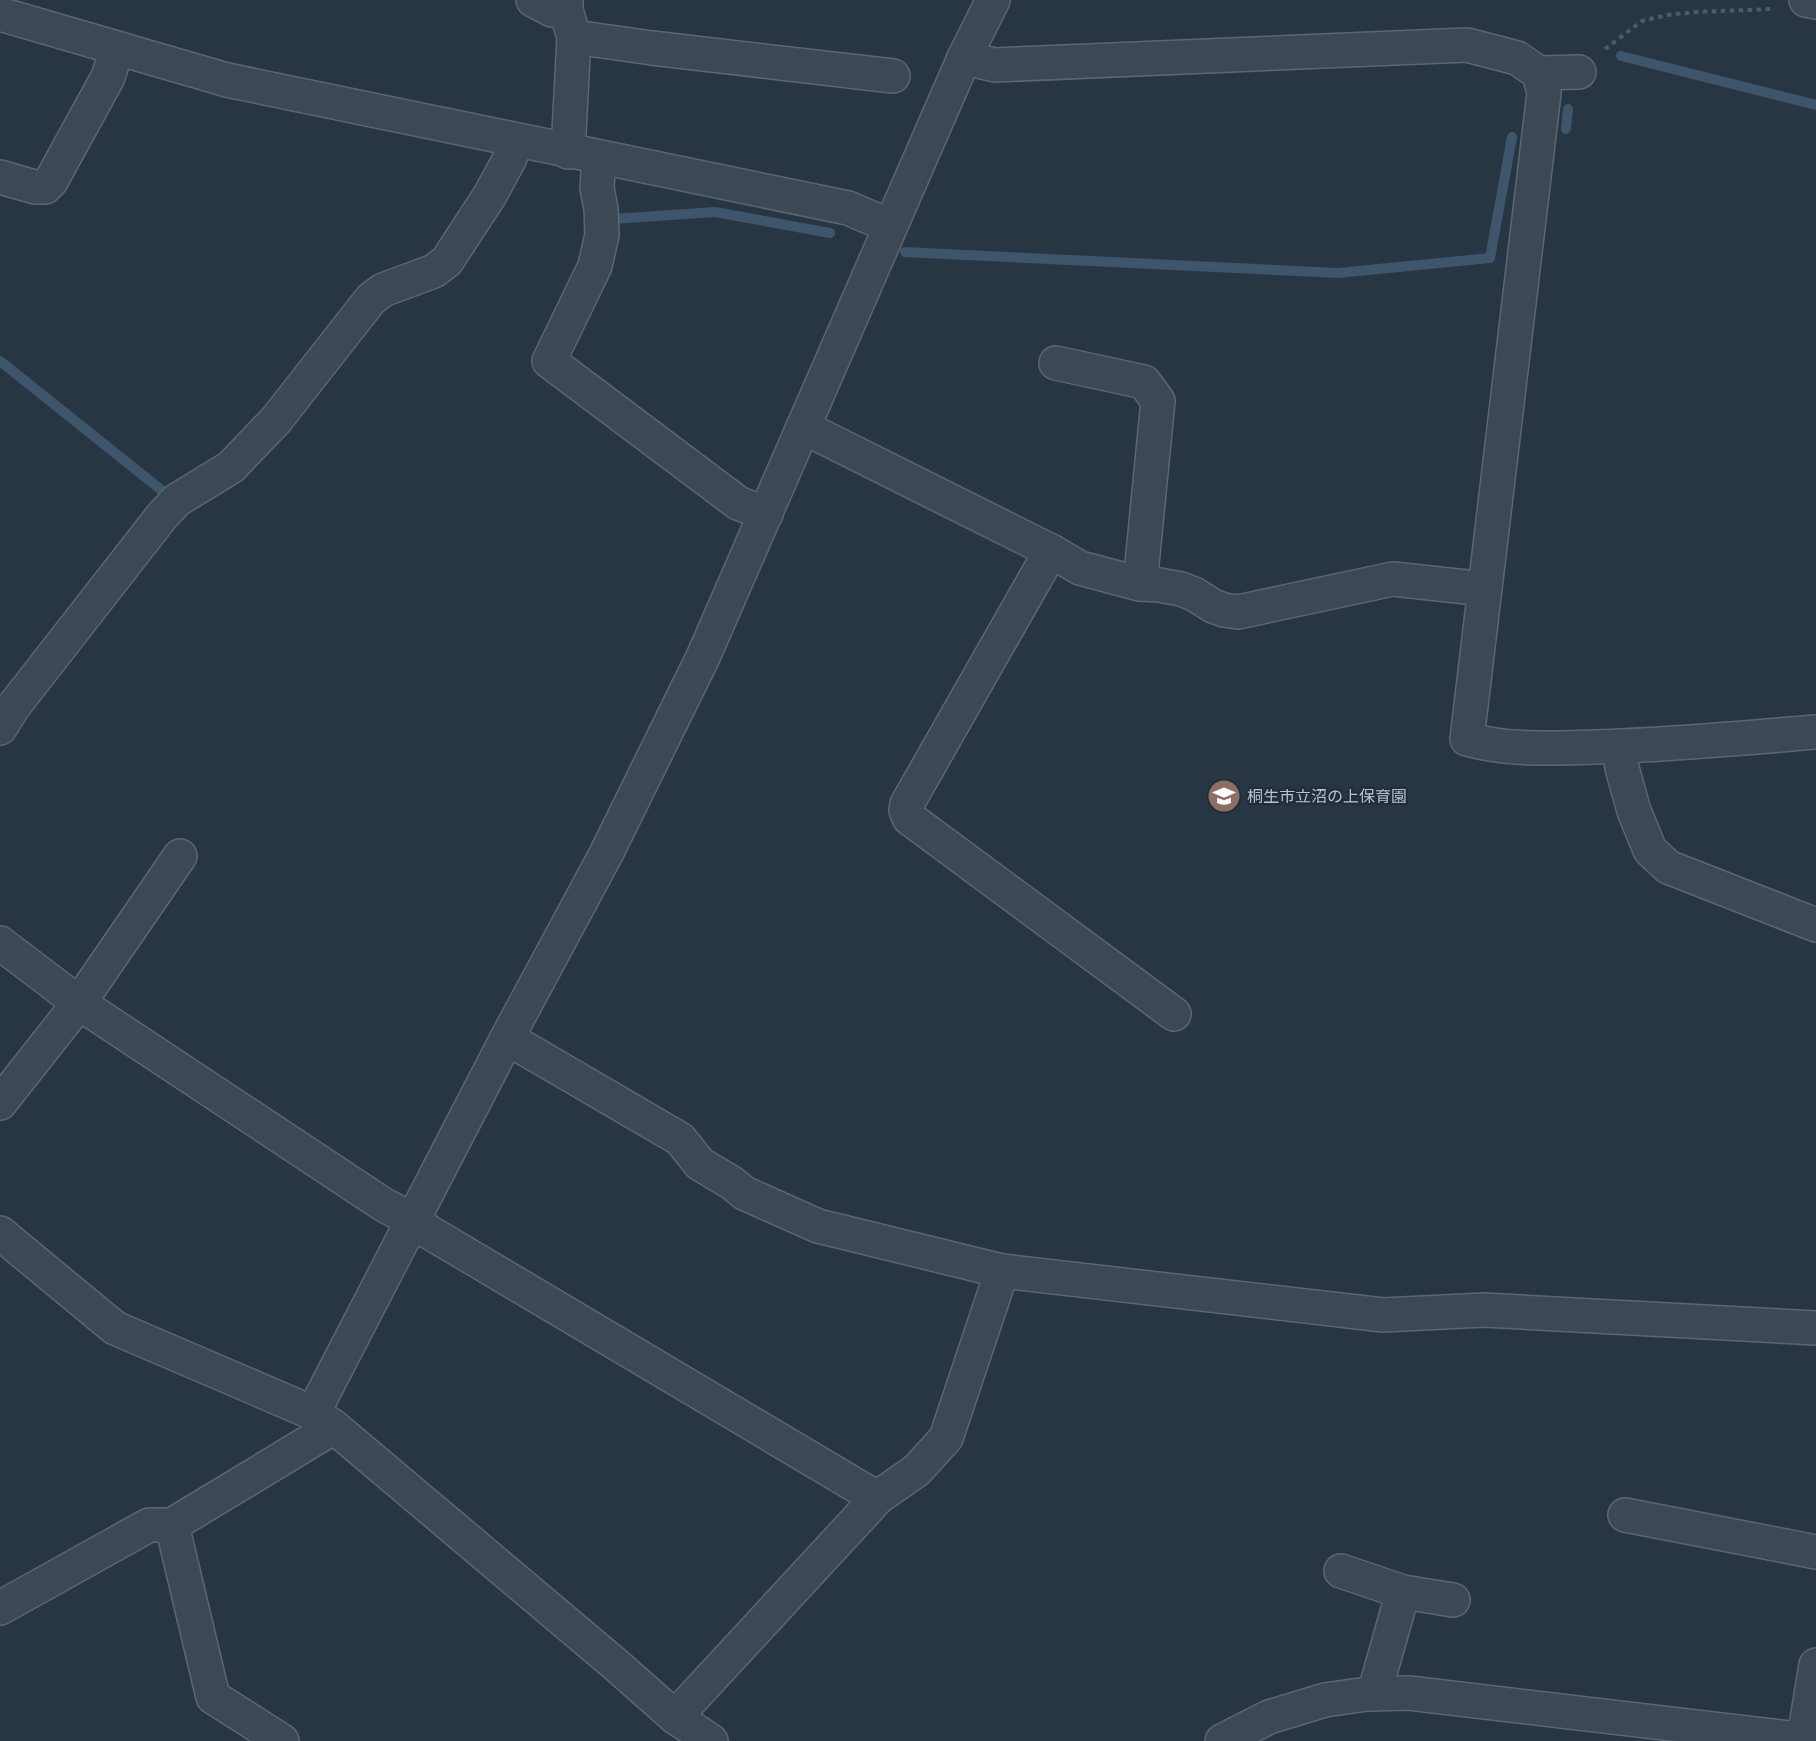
<svg xmlns="http://www.w3.org/2000/svg" width="1816" height="1741" font-family="Mulish,'Noto Sans JP',sans-serif">
  <style>
    .lines { fill: none; stroke-linecap: round; stroke-linejoin: round }
    .stream { stroke: #3e556c; stroke-width: 10 }
    .minor-casing { stroke: #5b6670; stroke-width: 36 }
    .path { stroke: #486061; stroke-width: 4; stroke-dasharray: 4.5 4.5; stroke-linecap: butt }
    .minor { stroke: #3c4853; stroke-width: 33 }
    .labels { text-anchor: middle; stroke-width: 4.5; stroke-linejoin: round; paint-order: stroke }
    .poi-label { font-size: 16px; fill: #bac3cd; stroke: #212d39; text-anchor: start }
  </style>
  <rect width="100%" height="100%" fill="#283643"/>
  <g class="lines">
    <!-- stream -->
    <g class="stream">
      <path d="M1621 56 1816 105"/>
      <path d="M1566 129 1568 109"/>
      <path d="M613 219 715 212 830 233"/>
      <path d="M905 252 1338 273 1490 258 1512 137"/>
      <path d="M0 361 165 493"/>
    </g>
    <!-- minor casing -->
    <g class="minor-casing">
      <g id="minor">
        <path d="M533 0 552 10H566"/>
        <path d="M566 0V10L574 37 568 152"/>
        <path d="M1806 0 1816 2"/>
        <path d="M0 14 227 80 848 208 890 226"/>
        <path d="M574 37 652 48 893 76"/>
        <path d="M964 58 995 65 1467 45 1517 58 1539 73 1544 93 1467 739C1509 751 1552 748 1595 747 1669 745 1742 738 1816 732"/>
        <path d="M1539 73 1579 72"/>
        <path d="M599 158 597 188 601 209 602 235 595 266 549 361 738 503 766 514"/>
        <path d="M0 177 35 187H45L51 181 108 77 117 49"/>
        <path d="M1056 363 1144 382 1158 401 1140 584"/>
        <path d="M803 427 1051 551 1080 568 1140 584 1159 585 1181 589 1194 594 1213 606 1224 610 1238 612 1393 579 1485 589"/>
        <path d="M1051 551 907 804 906 810 909 818 1174 1014"/>
        <path d="M0 728 13 707 162 516 177 500 231 467 276 420 371 299 383 290 434 271 447 261 490 195 509 160 517 140"/>
        <path d="M1619 747 1622 768 1634 811 1650 850 1668 867 1816 925"/>
        <path d="M0 943 79 1003 384 1205 413 1220 429 1232 877 1498"/>
        <path d="M507 1038 680 1139 700 1164 732 1183 744 1193 818 1226 1002 1271 1383 1315 1484 1310 1816 1328"/>
        <path d="M0 1103 79 1003 180 856"/>
        <path d="M0 1233 115 1328 313 1413 334 1427 615 1664 675 1717 711 1741"/>
        <path d="M313 1413 507 1038 606 854 703 657 964 58 993 0"/>
        <path d="M1625 1515 1816 1552"/>
        <path d="M172 1525 213 1697 282 1741"/>
        <path d="M1341 1571 1403 1592 1453 1600"/>
        <path d="M0 1608 149 1525H172L334 1427"/>
        <path d="M1374 1694 1403 1592"/>
        <path d="M675 1717 870 1506 877 1498 917 1470 946 1438 1002 1271"/>
        <path d="M1804 1738 1816 1665"/>
        <path d="M1222 1741 1269 1717 1325 1700 1367 1694 1409 1693 1816 1741"/>
      </g>
    </g>
    <!-- path -->
    <path class="path" d="M1605 49 1642 21 1667 15 1696 12 1773 9"/>
    <!-- minor -->
    <use href="#minor" class="minor"/>
  </g>
  <!-- icons -->
  <defs>
    <g id="school-disc" transform="scale(1.725)"><circle r="9.5" fill="#8d6e63" stroke="#212d39"/><path d="M0-5L7-2L0 1L-7-2ZM-4 1L0 2.5L4 1V4Q0 6-4 4Z" fill="#fff"/></g>
  </defs>
  <g fill-rule="evenodd">
    <use href="#school-disc" x="1224" y="796"/>
  </g>
  <g class="labels">
    <!-- poi labels -->
    <g class="poi-label">
      <text x="1247" y="802">桐生市立沼の上保育園</text>
    </g>
  </g>
</svg>
